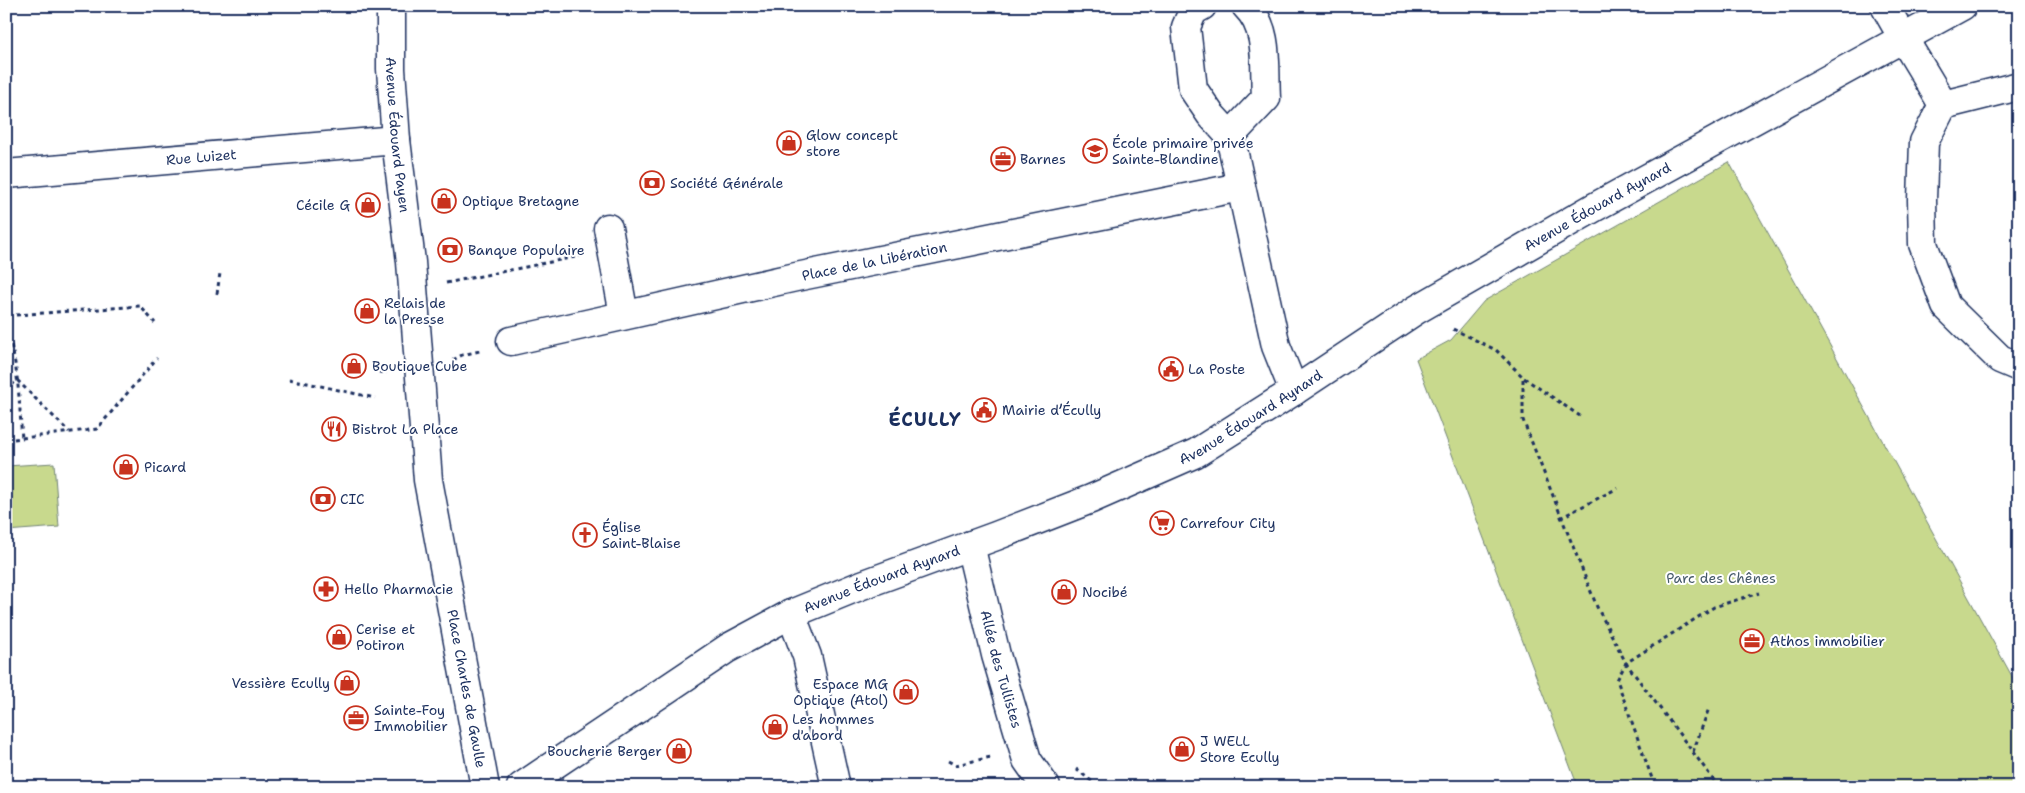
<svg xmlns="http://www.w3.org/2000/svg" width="2025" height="793" font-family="'Shantell Sans',sans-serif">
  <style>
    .green { fill: #c8d98d; stroke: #728476 }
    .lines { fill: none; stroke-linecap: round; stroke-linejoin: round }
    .minor-casing { stroke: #1b2f5e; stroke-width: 31 }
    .major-casing { stroke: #1b2f5e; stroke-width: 31 }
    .path { stroke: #1b2f5e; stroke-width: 3; stroke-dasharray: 4 4; stroke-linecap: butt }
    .minor { stroke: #fff; stroke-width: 28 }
    .major { stroke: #fff; stroke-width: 28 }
    .labels { text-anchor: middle; stroke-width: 4; stroke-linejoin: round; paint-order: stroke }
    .street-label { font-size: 14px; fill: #1b2f5e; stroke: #fff }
    .poi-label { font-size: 14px; fill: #1b2f5e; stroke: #fff; text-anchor: start }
    .park-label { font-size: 14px; fill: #465a6a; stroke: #fff }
    .district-label { font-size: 19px; font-weight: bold; letter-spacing: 1px; fill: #1b2f5e; stroke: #fff }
  </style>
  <rect width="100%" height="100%" fill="#fff"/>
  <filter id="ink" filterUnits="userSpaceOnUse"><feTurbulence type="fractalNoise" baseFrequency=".02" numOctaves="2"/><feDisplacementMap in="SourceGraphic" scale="10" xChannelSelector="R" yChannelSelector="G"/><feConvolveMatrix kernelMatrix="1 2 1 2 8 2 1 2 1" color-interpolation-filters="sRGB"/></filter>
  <g filter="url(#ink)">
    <!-- green -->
    <g class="green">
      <path d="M1729 162 2019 689V787H1578L1416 359 1451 340 1484 301Z"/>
      <path d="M54 463 59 527 6 531V466Z"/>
    </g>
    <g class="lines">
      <!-- minor casing -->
      <g class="minor-casing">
        <g id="minor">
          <path id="s1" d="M391 6V69L396 140 411 262 428 480 485 787"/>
          <path d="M1202 6 1193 11 1186 27 1193 89 1210 114 1230 136 1276 346 1294 391"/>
          <path d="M1885 6C1903 40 1924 71 1943 105"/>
          <path d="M2019 86 1943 105 1924 142 1922 200 1923 244 1946 306 2000 359 2019 367"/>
          <path d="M1230 136 1266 98C1264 67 1270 29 1246 6"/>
          <path id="s2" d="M6 174 396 140"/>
          <path d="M608 228 624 315"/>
          <path id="s3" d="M511 341 796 277 1240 187"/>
          <path id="s4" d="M970 545 996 655 1027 760 1046 787"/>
          <path d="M791 614 807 656 836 787"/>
        </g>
      </g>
      <!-- major casing -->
      <g class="major-casing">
        <g id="major">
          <path id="s5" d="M521 787 728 648 791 614 862 585 996 536 1091 499 1196 453 1294 391 1416 310 1595 207 1962 6"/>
        </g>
      </g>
      <!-- path -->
      <g class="path">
        <path d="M446 283 580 256"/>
        <path d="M217 294 220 273"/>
        <path d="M16 315 140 306 155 323"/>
        <path d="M1453 329 1496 350 1523 377V420L1597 607 1626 663 1617 680 1655 787"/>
        <path d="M6 330C19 363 19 403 22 439"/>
        <path d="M453 360 462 355 480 351"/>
        <path d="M379 372 387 373"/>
        <path d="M1524 378 1580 416"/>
        <path d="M289 379 375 398"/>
        <path d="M6 391 17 380 69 432"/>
        <path d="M6 440 97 429 157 358"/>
        <path d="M1560 518 1618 488"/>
        <path d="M1693 752 1709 708"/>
        <path d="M948 761 956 765 991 757"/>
        <path d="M1076 769 1099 787"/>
        <path d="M1719 787 1626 663 1714 607 1759 593"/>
      </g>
      <!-- minor -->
      <use href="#minor" class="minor"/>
      <!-- major -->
      <use href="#major" class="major"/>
    </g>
  </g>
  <!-- icons -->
  <defs>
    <g id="shop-ring" transform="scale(1.25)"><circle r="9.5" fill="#fff" stroke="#c8321e" stroke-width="1.5"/><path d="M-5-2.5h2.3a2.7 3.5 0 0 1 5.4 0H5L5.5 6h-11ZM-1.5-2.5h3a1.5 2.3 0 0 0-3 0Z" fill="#c8321e"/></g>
    <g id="school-ring" transform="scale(1.25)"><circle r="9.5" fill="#fff" stroke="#c8321e" stroke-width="1.5"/><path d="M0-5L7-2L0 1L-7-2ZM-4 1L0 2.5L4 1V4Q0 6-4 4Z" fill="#c8321e"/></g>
    <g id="office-ring" transform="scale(1.25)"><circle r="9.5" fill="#fff" stroke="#c8321e" stroke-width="1.5"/><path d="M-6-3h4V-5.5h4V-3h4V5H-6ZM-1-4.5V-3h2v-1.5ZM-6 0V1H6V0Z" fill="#c8321e"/></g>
    <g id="bank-ring" transform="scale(1.25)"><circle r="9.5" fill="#fff" stroke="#c8321e" stroke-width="1.5"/><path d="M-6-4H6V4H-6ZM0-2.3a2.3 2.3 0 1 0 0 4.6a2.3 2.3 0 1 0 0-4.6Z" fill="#c8321e"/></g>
    <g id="civic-ring" transform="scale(1.25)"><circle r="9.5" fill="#fff" stroke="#c8321e" stroke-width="1.5"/><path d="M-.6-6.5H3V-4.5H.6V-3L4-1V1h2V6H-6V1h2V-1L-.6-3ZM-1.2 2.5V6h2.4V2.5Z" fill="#c8321e"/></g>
    <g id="restaurant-ring" transform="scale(1.25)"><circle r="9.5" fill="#fff" stroke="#c8321e" stroke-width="1.5"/><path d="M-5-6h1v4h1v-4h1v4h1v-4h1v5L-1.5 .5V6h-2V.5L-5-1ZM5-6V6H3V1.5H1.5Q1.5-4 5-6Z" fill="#c8321e"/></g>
    <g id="supermarket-ring" transform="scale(1.25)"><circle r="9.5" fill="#fff" stroke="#c8321e" stroke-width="1.5"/><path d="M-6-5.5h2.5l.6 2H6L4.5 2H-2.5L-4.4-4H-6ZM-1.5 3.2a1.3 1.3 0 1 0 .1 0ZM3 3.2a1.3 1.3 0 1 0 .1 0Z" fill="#c8321e"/></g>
    <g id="church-ring" transform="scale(1.25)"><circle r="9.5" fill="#fff" stroke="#c8321e" stroke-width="1.5"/><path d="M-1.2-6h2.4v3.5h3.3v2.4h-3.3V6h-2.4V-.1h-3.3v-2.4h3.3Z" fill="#c8321e"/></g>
    <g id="pharmacy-ring" transform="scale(1.25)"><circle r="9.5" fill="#fff" stroke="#c8321e" stroke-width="1.5"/><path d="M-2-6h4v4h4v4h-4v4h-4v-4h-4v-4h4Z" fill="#c8321e"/></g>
  </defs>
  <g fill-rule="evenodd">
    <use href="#shop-ring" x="789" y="143"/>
    <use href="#school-ring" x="1095" y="151"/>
    <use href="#office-ring" x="1003" y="159"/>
    <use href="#bank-ring" x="652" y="183"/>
    <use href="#shop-ring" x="444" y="201"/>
    <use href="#shop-ring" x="368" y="205"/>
    <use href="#bank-ring" x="450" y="250"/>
    <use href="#shop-ring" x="367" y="311"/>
    <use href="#shop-ring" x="354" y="366"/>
    <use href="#civic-ring" x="1171" y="369"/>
    <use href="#civic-ring" x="984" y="410"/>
    <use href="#restaurant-ring" x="334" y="429"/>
    <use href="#shop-ring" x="126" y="467"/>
    <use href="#bank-ring" x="323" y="499"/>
    <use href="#supermarket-ring" x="1162" y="523"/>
    <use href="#church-ring" x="585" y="535"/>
    <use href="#pharmacy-ring" x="326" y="589"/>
    <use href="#shop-ring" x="1064" y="592"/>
    <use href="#shop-ring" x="339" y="637"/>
    <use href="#office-ring" x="1752" y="641"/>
    <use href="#shop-ring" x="347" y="683"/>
    <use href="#shop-ring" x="906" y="692"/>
    <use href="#office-ring" x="356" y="718"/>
    <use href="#shop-ring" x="775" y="727"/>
    <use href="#shop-ring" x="1182" y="749"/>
    <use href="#shop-ring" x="679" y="751"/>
  </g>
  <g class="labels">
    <!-- street labels -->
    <g class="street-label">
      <text dy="5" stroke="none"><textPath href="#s1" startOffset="129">Avenue Édouard Payen</textPath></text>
      <text dy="5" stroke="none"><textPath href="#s2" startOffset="196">Rue Luizet</textPath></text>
      <text dy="5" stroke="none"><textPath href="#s5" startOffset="1228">Avenue Édouard Aynard</textPath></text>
      <text dy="5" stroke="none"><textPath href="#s3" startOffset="372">Place de la Libération</textPath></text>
      <text dy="5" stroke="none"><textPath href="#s5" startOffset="822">Avenue Édouard Aynard</textPath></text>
      <text dy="5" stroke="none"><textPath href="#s5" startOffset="418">Avenue Édouard Aynard</textPath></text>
      <text dy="5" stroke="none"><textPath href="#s4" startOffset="128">Allée des Tullistes</textPath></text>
      <text dy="5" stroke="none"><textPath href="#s1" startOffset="688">Place Charles de Gaulle</textPath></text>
    </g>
    <!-- poi labels -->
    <g class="poi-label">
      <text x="806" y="140">Glow concept<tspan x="806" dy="16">store</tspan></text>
      <text x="1112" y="148">École primaire privée<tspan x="1112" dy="16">Sainte-Blandine</tspan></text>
      <text x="1020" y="164">Barnes</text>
      <text x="670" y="188">Société Générale</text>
      <text x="462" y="206">Optique Bretagne</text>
      <text x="350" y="210" text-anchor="end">Cécile G</text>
      <text x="468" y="255">Banque Populaire</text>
      <text x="384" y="308">Relais de<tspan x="384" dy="16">la Presse</tspan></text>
      <text x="372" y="371">Boutique Cube</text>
      <text x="1188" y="374">La Poste</text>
      <text x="1002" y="415">Mairie d’Écully</text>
      <text x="352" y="434">Bistrot La Place</text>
      <text x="144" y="472">Picard</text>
      <text x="340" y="504">CIC</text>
      <text x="1180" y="528">Carrefour City</text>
      <text x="602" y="532">Église<tspan x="602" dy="16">Saint-Blaise</tspan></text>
      <text x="344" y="594">Hello Pharmacie</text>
      <text x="1082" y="597">Nocibé</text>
      <text x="356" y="634">Cerise et<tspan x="356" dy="16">Potiron</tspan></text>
      <text x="1770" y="646">Athos immobilier</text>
      <text x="330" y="688" text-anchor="end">Vessière Ecully</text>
      <text x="888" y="689" text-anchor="end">Espace MG<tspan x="888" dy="16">Optique (Atol)</tspan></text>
      <text x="374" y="715">Sainte-Foy<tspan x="374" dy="16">Immobilier</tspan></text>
      <text x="792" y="724">Les hommes<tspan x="792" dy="16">d'abord</tspan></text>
      <text x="1200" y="746">J WELL<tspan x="1200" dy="16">Store Ecully</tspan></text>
      <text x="662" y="756" text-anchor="end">Boucherie Berger</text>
    </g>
    <!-- park labels -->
    <g class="park-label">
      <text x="1721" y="583">Parc des Chênes</text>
    </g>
    <!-- district labels -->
    <g class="district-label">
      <text x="925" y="426">ÉCULLY</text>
    </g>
  </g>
  <!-- margin -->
  <rect width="2025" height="793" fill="none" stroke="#fff" stroke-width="25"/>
  <rect x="12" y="12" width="2000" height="768" fill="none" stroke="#1b2f5e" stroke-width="2" filter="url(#ink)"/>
</svg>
